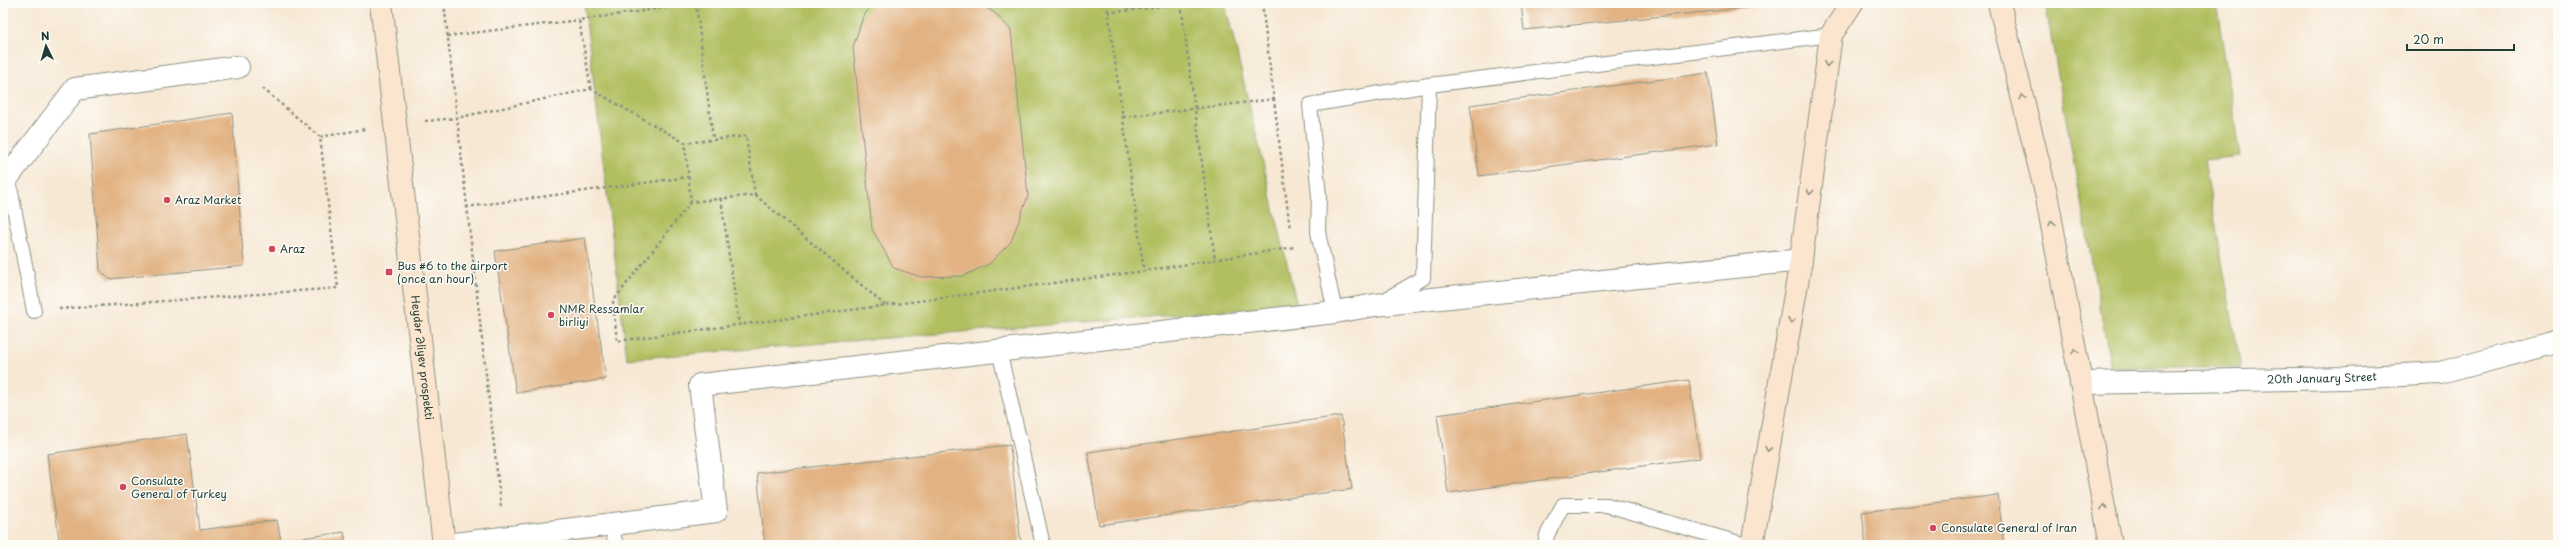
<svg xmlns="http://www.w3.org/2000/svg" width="2561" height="548" font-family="'Playpen Sans',sans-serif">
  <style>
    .green { fill: #b2bf61; stroke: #687e4a }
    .building { fill: #e2b282 }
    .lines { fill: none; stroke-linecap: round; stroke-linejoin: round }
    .service-casing { stroke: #8b9284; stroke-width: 16 }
    .minor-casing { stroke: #8b9284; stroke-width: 24 }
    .secondary-casing { stroke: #8b9284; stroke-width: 24 }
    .path { stroke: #8b9284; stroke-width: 2.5; stroke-dasharray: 3 3; stroke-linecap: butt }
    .service { stroke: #fff; stroke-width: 14 }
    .minor { stroke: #fff; stroke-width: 22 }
    .secondary { stroke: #fbe5cf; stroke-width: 22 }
    .oneway { stroke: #8d9182 }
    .poi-dot { fill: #d1495b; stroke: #fdfcf7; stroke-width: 1.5 }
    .labels { text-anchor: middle; stroke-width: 3; stroke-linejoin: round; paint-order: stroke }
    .poi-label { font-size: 11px; fill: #1f3d34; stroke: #fdfcf7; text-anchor: start }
    .street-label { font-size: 11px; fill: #1f3d34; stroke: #fdfcf7 }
  </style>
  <rect width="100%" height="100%" fill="#fdfcf7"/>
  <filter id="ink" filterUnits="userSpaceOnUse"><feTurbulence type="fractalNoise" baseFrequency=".025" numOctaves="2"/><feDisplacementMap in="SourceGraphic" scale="8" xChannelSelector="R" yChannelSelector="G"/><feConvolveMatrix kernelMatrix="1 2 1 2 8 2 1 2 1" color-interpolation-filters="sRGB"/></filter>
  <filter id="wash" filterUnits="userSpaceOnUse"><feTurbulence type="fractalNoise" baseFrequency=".012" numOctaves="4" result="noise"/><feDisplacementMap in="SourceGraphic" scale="16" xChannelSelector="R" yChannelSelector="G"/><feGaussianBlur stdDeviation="0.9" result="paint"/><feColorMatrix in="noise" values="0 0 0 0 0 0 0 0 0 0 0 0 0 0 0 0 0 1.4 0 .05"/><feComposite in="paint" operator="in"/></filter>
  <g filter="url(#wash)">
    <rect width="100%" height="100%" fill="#f7e8d4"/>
    <!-- green -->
    <g class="green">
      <path d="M584 3H1225L1297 305 627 359Z"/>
      <path d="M2045 3H2216L2241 156 2204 160 2241 368H2111Z"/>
    </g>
    <g id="blocks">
      <!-- building -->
      <g class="building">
        <path d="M873 3H980L996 14 1011 30 1028 196 1011 242 989 264 963 276 921 277 894 268 872 229 853 47 863 17Z"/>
        <path d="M1521 3H1775V5L1524 30Z"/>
        <path d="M1708 73 1718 144 1479 176 1470 105Z"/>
        <path d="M232 113 244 266 109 279 100 270 90 134Z"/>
        <path d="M585 238 606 379 516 393 495 251Z"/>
        <path d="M1689 380 1700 458 1448 493 1437 415Z"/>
        <path d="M1341 416 1352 489 1099 525 1088 452Z"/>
        <path d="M187 434 200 530 277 520 281 541 344 532 346 545H60L47 454Z"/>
        <path d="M1010 445 1021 545H765L757 473Z"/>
        <path d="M1998 495 2004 545H1866L1862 512Z"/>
      </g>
    </g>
  </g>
  <g filter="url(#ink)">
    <use href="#blocks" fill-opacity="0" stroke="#8b9284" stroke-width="1"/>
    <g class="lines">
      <!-- service casing -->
      <g class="service-casing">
        <g id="service">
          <path d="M8 177 34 311"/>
          <path d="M1383 301 1423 278 1429 85"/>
          <path d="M1335 312 1318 232 1319 196 1310 105 1429 85 1831 35"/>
          <path d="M999 350 1043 545"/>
          <path d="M611 525 616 545"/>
          <path d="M1545 545 1547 535 1563 505H1607L1746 545"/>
        </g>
      </g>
      <!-- minor casing -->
      <g class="minor-casing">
        <g id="minor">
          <path d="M3 177H8L75 89 238 67"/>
          <path id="s1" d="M2081 383 2346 378 2440 373 2549 344 2558 340"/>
          <path d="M446 545 716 511 700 385 1335 312 1375 305 1801 260"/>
        </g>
      </g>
      <!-- secondary casing -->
      <g class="secondary-casing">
        <g id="secondary">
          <path id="s2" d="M381 3 444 545"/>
          <path d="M1999 3 2046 193 2111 545"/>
          <path d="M1752 545 1801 260 1831 35 1852 3"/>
        </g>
      </g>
      <!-- path -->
      <g class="path">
        <path d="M444 3 501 507"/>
        <path d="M696 3 713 139"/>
        <path d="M1107 3 1144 271"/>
        <path d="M1262 3 1290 229"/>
        <path d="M1181 4 1215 260"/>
        <path d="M1108 13 1186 3"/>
        <path d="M447 36 579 20"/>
        <path d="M591 89 579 20 699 3"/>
        <path d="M1123 117 1275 99"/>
        <path d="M425 121 456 118 591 89 685 143 746 136 755 195 691 202 685 143"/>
        <path d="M320 137 365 129"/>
        <path d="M755 195 885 305"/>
        <path d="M721 199 739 325"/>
        <path d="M691 202 613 301 617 341 1144 271 1295 247"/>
        <path d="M466 207 688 177"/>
        <path d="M59 309 338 288 320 137 261 87"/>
      </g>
      <!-- service -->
      <use href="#service" class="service"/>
      <!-- minor -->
      <use href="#minor" class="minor"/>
      <!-- secondary -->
      <use href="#secondary" class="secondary"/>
    </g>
    <!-- one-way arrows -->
    <defs><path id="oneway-chevron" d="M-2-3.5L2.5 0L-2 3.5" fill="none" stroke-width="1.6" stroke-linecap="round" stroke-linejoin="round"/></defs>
    <g class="oneway">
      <use href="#oneway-chevron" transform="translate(1827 64) rotate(97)"/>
      <use href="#oneway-chevron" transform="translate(2022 97) rotate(-104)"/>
      <use href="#oneway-chevron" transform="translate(1810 192) rotate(97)"/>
      <use href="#oneway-chevron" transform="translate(2052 223) rotate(-100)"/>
      <use href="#oneway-chevron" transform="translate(1791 321) rotate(100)"/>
      <use href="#oneway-chevron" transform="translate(2075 351) rotate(-100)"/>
      <use href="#oneway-chevron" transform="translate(1768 449) rotate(100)"/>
      <use href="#oneway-chevron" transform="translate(2104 507) rotate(-100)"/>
    </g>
  </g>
  <!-- markers -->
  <g class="poi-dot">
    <circle cx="167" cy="200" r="4"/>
    <circle cx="272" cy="249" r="4"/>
    <rect x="385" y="268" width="8" height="8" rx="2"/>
    <circle cx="551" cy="315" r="4"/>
    <circle cx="123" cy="487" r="4"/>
    <circle cx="1933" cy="528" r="4"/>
  </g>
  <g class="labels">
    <!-- poi labels -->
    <g class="poi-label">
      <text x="175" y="204">Araz Market</text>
      <text x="280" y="253">Araz</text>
      <text x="397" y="270">Bus #6 to the airport<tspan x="397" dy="13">(once an hour)</tspan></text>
      <text x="559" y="313">NMR Ressamlar<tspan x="559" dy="13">birliyi</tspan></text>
      <text x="131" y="485">Consulate<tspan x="131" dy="13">General of Turkey</tspan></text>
      <text x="1941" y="532">Consulate General of Iran</text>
    </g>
    <!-- street labels -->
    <g class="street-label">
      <text dy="4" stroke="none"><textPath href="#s2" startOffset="357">Heydər Əliyev prospekti</textPath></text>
      <text dy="4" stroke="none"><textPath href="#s1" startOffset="241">20th January Street</textPath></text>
    </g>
  </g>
  <!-- margin -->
  <rect width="2561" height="548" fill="none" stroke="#fdfcf7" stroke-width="16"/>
  <!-- north arrow -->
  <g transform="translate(46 46) rotate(355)" stroke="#fdfcf7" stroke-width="3" paint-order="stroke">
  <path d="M0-3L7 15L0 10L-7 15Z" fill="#1f3d34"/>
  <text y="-6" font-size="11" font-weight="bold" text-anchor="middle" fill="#1f3d34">N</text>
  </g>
  <!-- scale -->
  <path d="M2407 44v6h107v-6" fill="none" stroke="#1f3d34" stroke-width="2"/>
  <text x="2413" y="44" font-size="12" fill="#1f3d34" stroke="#fdfcf7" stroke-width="3" paint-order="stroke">20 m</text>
</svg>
